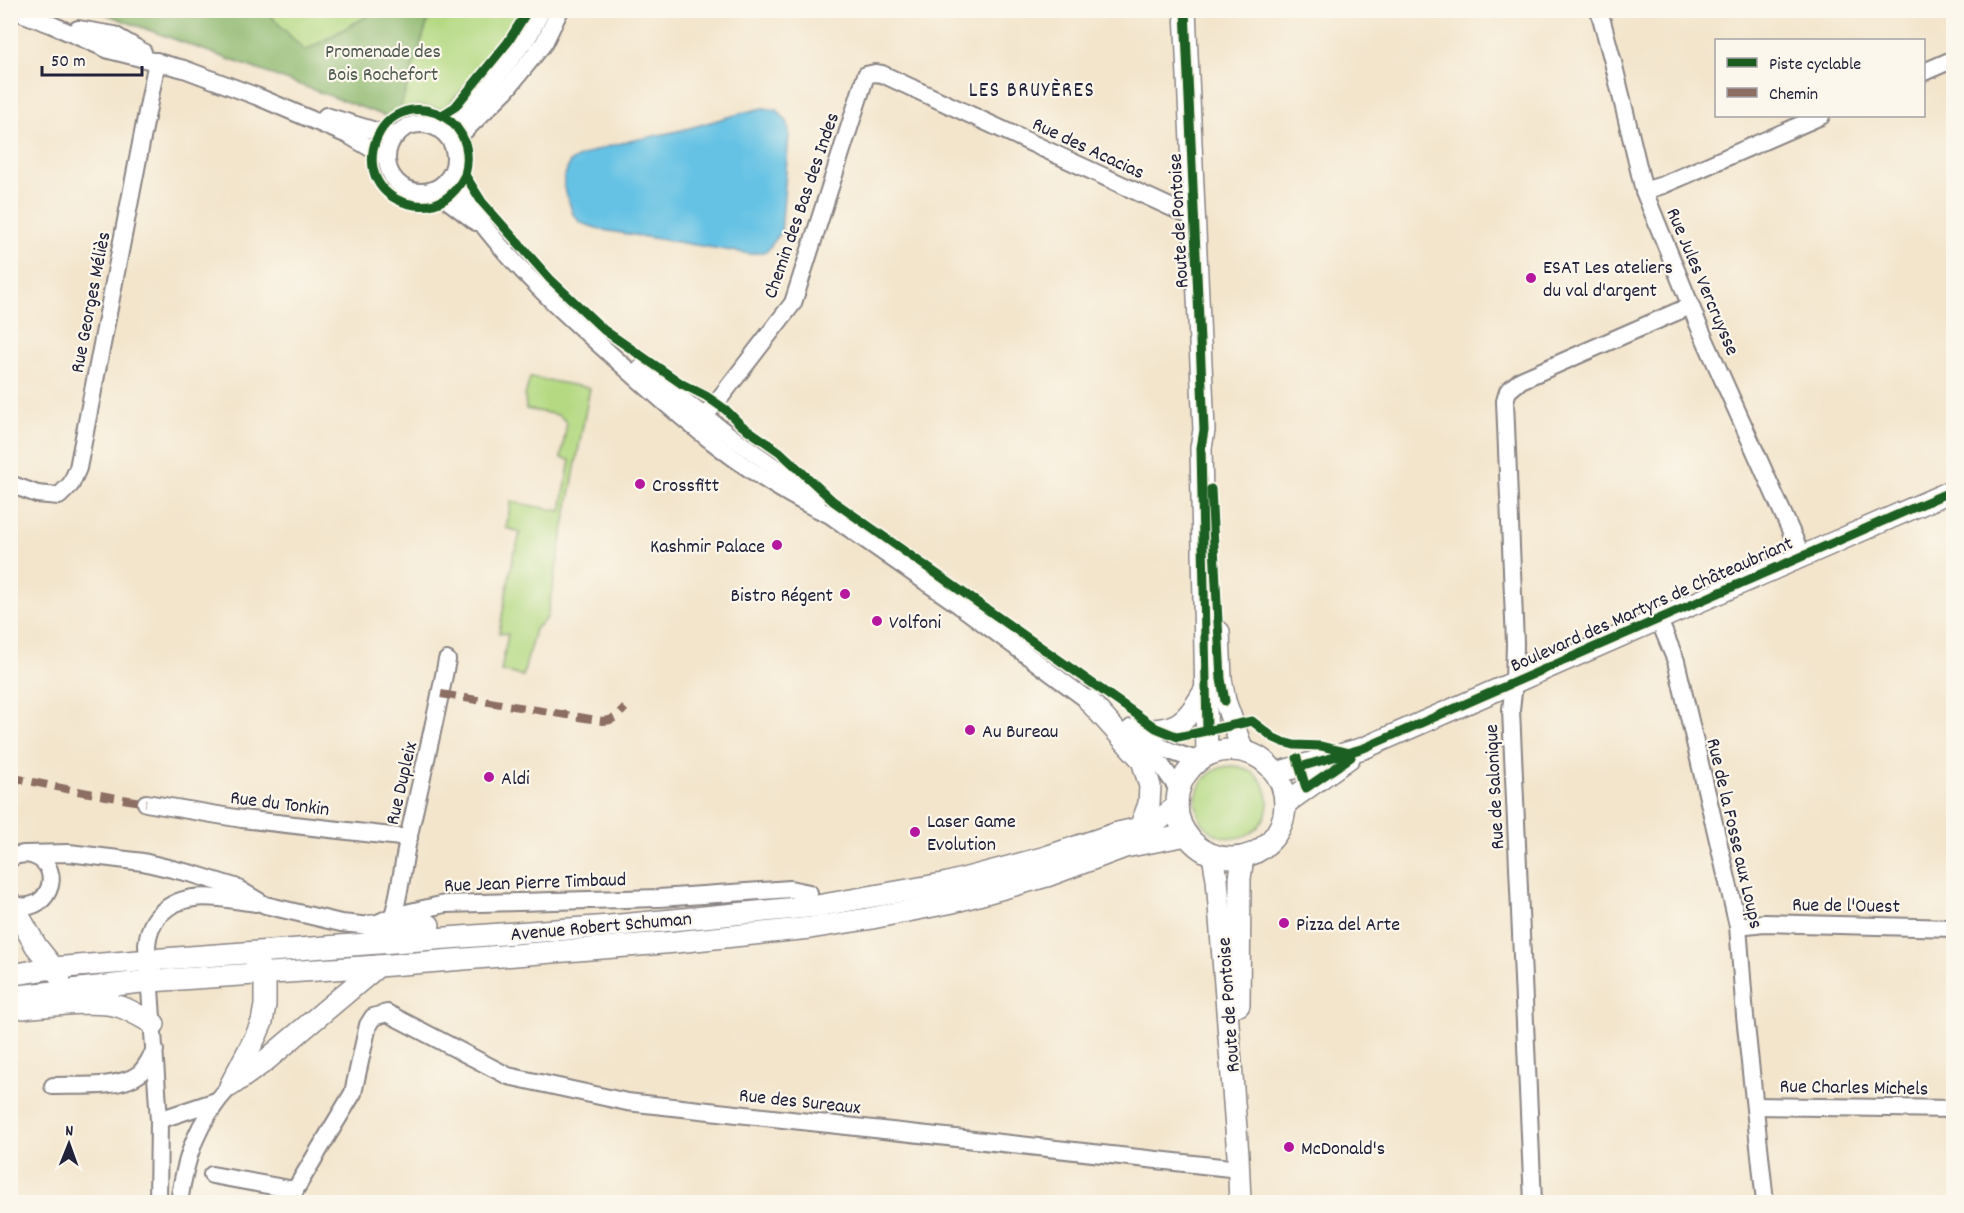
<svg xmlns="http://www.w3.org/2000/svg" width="1964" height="1213" font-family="Dekko,sans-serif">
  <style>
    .green { fill: #b4d982; stroke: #6b7e5e; stroke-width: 1.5 }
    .forest { fill: #8fb970; stroke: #586e56; stroke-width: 1.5 }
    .water { fill: #66c2e4; stroke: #447290; stroke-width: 1.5 }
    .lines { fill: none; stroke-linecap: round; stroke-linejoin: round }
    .minor-casing { stroke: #8a8484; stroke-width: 20 }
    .major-casing { stroke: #8a8484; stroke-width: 24 }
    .minor { stroke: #fff; stroke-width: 16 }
    .major { stroke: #fff; stroke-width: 21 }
    .quiet { stroke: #8d6e63; stroke-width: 8; stroke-dasharray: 15 8; stroke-linecap: butt }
    .cycleway-casing { stroke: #fbf7ec; stroke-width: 13 }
    .cycleway { stroke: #1b5e20; stroke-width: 9 }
    .poi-dot { fill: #b5179e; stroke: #fbf7ec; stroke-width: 2 }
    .labels { text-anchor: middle; stroke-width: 4.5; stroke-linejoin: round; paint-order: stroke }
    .park-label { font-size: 20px; fill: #4e5950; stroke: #fbf7ec }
    .street-label { font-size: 20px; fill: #22223b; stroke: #fbf7ec }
    .poi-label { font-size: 20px; fill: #22223b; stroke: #fbf7ec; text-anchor: start }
    .neighbourhood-label { font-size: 21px; letter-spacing: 1.5px; fill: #22223b; stroke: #fbf7ec }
  </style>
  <rect width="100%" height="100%" fill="#fbf7ec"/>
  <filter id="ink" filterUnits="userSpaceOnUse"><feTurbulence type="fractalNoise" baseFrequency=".0167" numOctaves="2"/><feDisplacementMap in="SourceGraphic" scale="12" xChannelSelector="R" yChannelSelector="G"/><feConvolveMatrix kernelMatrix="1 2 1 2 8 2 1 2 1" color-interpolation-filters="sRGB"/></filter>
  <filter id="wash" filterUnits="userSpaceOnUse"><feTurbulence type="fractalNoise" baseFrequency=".008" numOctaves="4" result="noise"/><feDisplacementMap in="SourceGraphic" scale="24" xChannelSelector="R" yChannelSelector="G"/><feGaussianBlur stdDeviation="1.35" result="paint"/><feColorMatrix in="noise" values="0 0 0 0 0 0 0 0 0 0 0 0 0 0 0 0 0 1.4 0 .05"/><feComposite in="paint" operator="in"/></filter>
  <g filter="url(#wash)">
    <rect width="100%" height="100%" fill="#f3e5cc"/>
    <!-- green -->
    <g class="green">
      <path d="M97 11H524L504 44 445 108C437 110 432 107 425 106 412 104 398 109 388 117Z"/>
      <path d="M530 377 590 388 547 618 535 629 523 676 501 671 508 634 499 633 513 557 514 551 516 550 520 532 506 528 511 502 561 511 570 460 561 458 567 422 558 415 526 409 525 396Z"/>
      <circle cx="1232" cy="802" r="36"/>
    </g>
    <!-- forest -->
    <path class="forest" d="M97 11H266L305 51 376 11H431L400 109 388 117Z"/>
    <!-- water -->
    <path class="water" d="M763 108 777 110 788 123 789 134 781 232 767 251 751 254 603 230 581 223 573 214 564 187V178L570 162C604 143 644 139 682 130 709 123 735 114 763 108Z"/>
  </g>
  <g filter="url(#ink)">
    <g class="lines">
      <!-- minor casing -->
      <g class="minor-casing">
        <g id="minor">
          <path d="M13 10 50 24 109 50 184 69 256 96 350 136 387 158"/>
          <path d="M1599 10 1613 62 1644 191 1698 324 1802 556"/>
          <path d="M78 29 114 35 143 52"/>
          <path d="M1924 72 1954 59"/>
          <path d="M326 116 379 132 397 135"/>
          <circle cx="421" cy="158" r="34"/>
          <path d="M442 131 495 79 530 34 542 10"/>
          <path d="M452 143 507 89 544 43 560 10"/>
          <path d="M450 177C463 194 474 213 487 230 526 279 573 321 619 362 682 419 752 480 830 515L959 605 1097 707"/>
          <path d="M434 190 476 222"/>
          <path d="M1644 191 1663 185 1821 116"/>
          <path d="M641 368 733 438 789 477 817 501"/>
          <path d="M695 426 716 403 793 303 866 75 875 73 882 74 1196 219"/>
          <path d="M10 484 37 494 59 496 71 484 78 468 157 61"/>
          <path d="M1659 620 1676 661 1738 926 1745 1016 1765 1202"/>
          <path d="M1131 730C1151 743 1176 755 1199 760"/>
          <path d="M1141 737 1179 790"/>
          <path d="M146 803 242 819 409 838"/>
          <path d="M24 854 69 853 143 862 193 874 235 887 265 905 341 923 371 926 393 916 445 904 659 898 790 889 809 893"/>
          <path d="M10 858C18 854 26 853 34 856 67 868 47 920 10 903"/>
          <path d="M393 916C401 889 403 862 409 835 422 776 436 718 447 660"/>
          <path d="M1738 926 1764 923 1954 928"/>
          <path d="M53 1086C77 1085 119 1089 139 1074 146 1068 151 1057 155 1050"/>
          <path d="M1755 1106 1954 1109"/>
          <path d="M159 1120 216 1101"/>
          <path d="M212 1175 295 1190"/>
          <path d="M158 1202 159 1120 147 945C148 933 151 923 160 914 186 888 223 899 256 903"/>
          <path d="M179 1202C186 1155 197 1122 230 1086"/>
          <path d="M291 1202 295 1190 353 1093 368 1025 373 1017 387 1013 508 1076 627 1102 1239 1169"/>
          <path d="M1533 1202 1511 710 1514 683 1515 643 1505 401 1508 391 1521 380 1690 306"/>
        </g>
      </g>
      <!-- major casing -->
      <g class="major-casing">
        <g id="major">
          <path d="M1185 10 1204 430 1201 448 1207 755"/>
          <path d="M1219 632 1221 679 1225 701 1243 751"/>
          <path d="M1089 701 1142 760 1150 786 1149 804 1140 828"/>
          <path d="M1132 730C1175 731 1185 727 1206 688"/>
          <circle cx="1231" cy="804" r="54"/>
          <path d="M1276 773 1364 748 1954 490"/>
          <path d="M1286 803 1349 758"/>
          <path d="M1213 855 1217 879 1238 1155 1240 1202"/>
          <path d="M12 904 36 946 60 976"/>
          <path d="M371 926 429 925"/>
          <path d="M10 975 53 968 163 959 610 926 817 906 948 883 1046 857 1118 833 1140 828 1159 820 1177 806"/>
          <path d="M10 997 150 981 378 966 676 942 810 928 867 919 953 902 1047 876 1125 847 1187 835"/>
          <path d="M1239 1005 1240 878 1243 857"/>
          <path d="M23 1008C48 1006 98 999 121 1007 132 1011 143 1018 154 1024"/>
          <path d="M231 1084 256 1036 262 1022 265 1005V974L256 964"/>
          <path d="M230 1086 264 1062 378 966"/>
        </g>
      </g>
      <!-- minor -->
      <use href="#minor" class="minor"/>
      <!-- major -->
      <use href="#major" class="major"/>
      <!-- quiet -->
      <g class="quiet">
        <path d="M441 694 603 721C613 721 618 716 625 708"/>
        <path d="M10 777 66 789 146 803"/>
      </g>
      <!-- cycleway casing -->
      <g class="cycleway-casing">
        <g id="cycleway">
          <path d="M1185 10 1204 430 1201 448 1207 730"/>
          <path d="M442 115 455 107 508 42 528 10"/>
          <path d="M465 175C460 185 454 193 445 199 423 213 389 203 377 180 371 168 371 153 376 140 398 84 482 111 465 175L482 202 550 279 604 330 682 384 706 396 726 410 741 425 780 452 833 501 1156 728 1178 737 1252 721 1274 738 1283 742 1294 745 1321 746 1349 753"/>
          <path d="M1211 489 1221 679 1225 701"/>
          <path d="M1297 758 1306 788 1351 757"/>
          <path d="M1300 767 1364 748 1954 490"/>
        </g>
      </g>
      <!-- cycleway -->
      <use href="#cycleway" class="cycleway"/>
    </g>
  </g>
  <!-- markers -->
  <g class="poi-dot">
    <circle cx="1531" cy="278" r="6"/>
    <circle cx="640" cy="484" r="6"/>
    <circle cx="777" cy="545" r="6"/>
    <circle cx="845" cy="594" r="6"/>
    <circle cx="877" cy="621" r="6"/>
    <circle cx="970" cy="730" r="6"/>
    <circle cx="489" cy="777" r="6"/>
    <circle cx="915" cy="832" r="6"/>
    <circle cx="1284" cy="923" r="6"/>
    <circle cx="1289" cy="1147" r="6"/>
  </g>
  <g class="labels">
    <!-- park labels -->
    <g class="park-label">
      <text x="383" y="57">Promenade des<tspan x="383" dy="23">Bois Rochefort</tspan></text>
    </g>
    <!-- street labels -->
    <g class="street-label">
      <text transform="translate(1089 147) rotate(25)" y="7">Rue des Acacias</text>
      <text transform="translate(800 205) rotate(-71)" y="7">Chemin des Bas des Indes</text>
      <text transform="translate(1177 221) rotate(-93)" y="7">Route de Pontoise</text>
      <text transform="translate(1704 281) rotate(67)" y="7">Rue Jules Vercruysse</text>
      <text transform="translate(89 302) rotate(-79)" y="7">Rue Georges Méliès</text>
      <text transform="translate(1651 603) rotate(-24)" y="7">Boulevard des Martyrs de Châteaubriant</text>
      <text transform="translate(400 783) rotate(-77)" y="7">Rue Dupleix</text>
      <text transform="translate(1493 787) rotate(-93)" y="7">Rue de Salonique</text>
      <text transform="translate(280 802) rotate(7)" y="7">Rue du Tonkin</text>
      <text transform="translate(1736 833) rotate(77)" y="7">Rue de la Fosse aux Loups</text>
      <text transform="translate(535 881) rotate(-2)" y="7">Rue Jean Pierre Timbaud</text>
      <text transform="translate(1846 904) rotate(1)" y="7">Rue de l'Ouest</text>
      <text transform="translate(601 925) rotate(-5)" y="7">Avenue Robert Schuman</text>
      <text transform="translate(1227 1005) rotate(-94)" y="7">Route de Pontoise</text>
      <text transform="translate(1854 1086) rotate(1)" y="7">Rue Charles Michels</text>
      <text transform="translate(800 1100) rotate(6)" y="7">Rue des Sureaux</text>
    </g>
    <!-- poi labels -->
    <g class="poi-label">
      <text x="1543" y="273">ESAT Les ateliers<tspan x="1543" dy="23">du val d'argent</tspan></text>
      <text x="652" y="491">Crossfitt</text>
      <text x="765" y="552" text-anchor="end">Kashmir Palace</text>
      <text x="833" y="601" text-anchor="end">Bistro Régent</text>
      <text x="889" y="628">Volfoni</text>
      <text x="982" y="737">Au Bureau</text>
      <text x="501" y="784">Aldi</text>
      <text x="927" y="827">Laser Game<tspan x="927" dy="23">Evolution</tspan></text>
      <text x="1296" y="930">Pizza del Arte</text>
      <text x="1301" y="1154">McDonald's</text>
    </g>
    <!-- neighbourhood labels -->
    <g class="neighbourhood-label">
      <text x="1032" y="96">LES BRUYÈRES</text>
    </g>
  </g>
  <!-- margin -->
  <rect width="1964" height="1213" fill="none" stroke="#fbf7ec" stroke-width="36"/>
  <!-- legend -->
  <rect x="1715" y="39" width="210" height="78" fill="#fbf7ec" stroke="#a4a2a5" stroke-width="1.5"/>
  <rect x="1727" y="58" width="30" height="9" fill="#1b5e20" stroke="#a4a2a5" stroke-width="1.5"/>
  <text x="1769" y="69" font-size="18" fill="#22223b">Piste cyclable</text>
  <rect x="1727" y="88" width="30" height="9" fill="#8d6e63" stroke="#a4a2a5" stroke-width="1.5"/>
  <text x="1769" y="99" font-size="18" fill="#22223b">Chemin</text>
  <!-- north arrow -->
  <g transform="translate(69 1144) rotate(1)" stroke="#fbf7ec" stroke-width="4.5" paint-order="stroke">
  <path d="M0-4.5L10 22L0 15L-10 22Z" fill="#22223b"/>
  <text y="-9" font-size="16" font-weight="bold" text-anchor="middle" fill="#22223b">N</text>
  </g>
  <!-- scale -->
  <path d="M42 66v9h100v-9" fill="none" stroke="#22223b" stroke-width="3"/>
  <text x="51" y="66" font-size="18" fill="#22223b" stroke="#fbf7ec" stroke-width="4.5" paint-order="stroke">50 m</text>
</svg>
